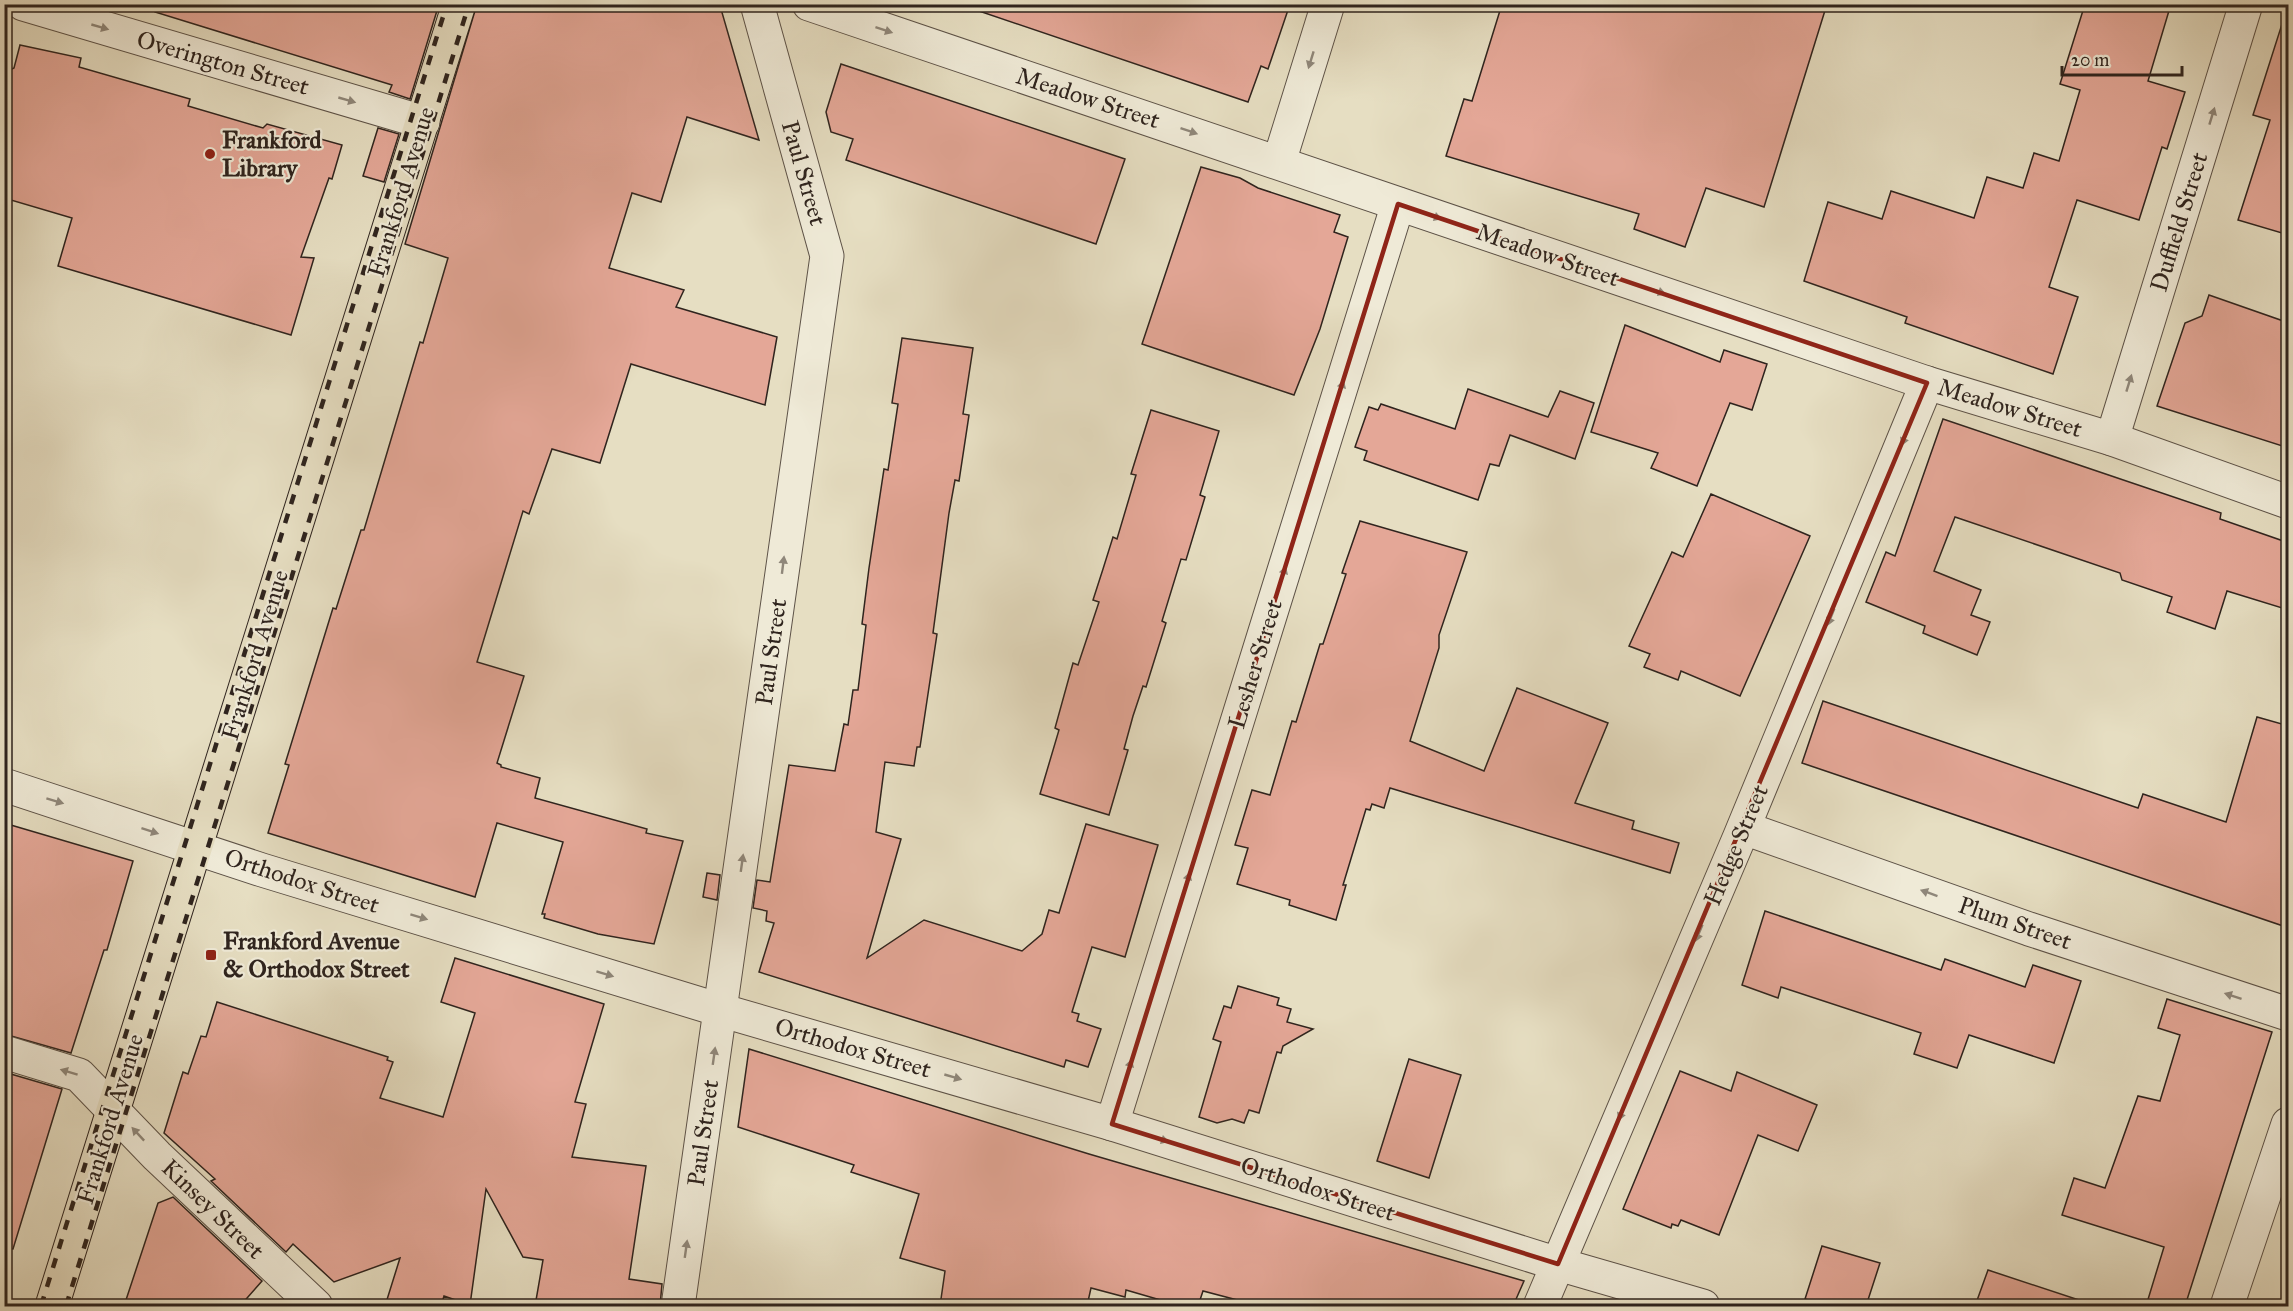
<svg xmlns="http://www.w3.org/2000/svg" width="2293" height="1311" font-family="'IM FELL Great Primer',serif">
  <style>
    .building { fill: #e4a797; stroke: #2f241e; stroke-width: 1.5 }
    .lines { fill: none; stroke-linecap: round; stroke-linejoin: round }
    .minor-casing { stroke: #5d5247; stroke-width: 35 }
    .major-casing { stroke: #2f241e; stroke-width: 35 }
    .minor { stroke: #efead7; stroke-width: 33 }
    .major { stroke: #e6dec2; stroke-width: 33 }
    .rail { stroke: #2f241e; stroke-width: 4.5; stroke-dasharray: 10 10; stroke-linecap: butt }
    .oneway { fill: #8f877a }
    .marked { fill: none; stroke: #8f2418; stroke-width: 4.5; stroke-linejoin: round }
    .poi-dot { fill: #8f2418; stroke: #efead7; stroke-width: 2 }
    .labels { text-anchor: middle; stroke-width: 4.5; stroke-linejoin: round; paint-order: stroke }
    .street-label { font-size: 24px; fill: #2f241e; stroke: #efead7 }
    .poi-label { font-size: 24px; font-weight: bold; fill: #2f241e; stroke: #efead7; text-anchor: start }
  </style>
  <rect width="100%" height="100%" fill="#e6dec2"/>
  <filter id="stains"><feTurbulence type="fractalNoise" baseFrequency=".00333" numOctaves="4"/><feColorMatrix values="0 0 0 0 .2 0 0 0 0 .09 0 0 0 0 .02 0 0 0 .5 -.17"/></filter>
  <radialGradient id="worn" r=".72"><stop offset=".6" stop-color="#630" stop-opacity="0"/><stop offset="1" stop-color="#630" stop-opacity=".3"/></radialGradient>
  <!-- building -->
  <g class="building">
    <path d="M156 4H439L410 99 389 92 392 85 155 12Z"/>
    <path d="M477 4H707L721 9 759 140 687 117 661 202 632 193 609 268 684 290 676 307 777 337 765 405 631 364 600 463 552 449 529 514 523 511 477 662 524 676 497 763 501 765V767L540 778 535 798 647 829 646 833 683 841 654 944 598 934 544 918 545 914H542L563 842 497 823 475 897 268 833 289 765 285 764 333 608 336 609 361 530H364L420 342 423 343 448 258 405 244Z"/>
    <path d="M977 4H1290L1268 69 1261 66 1248 102 976 10Z"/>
    <path d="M1502 4H1827L1764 207 1706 188 1685 247 1634 229 1639 214 1446 156 1464 99 1472 101Z"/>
    <path d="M2085 4H2171L2148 81 2185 92 2167 149 2162 147 2139 220 2077 200 2049 287 2078 297 2053 374 1905 323 1907 317 1804 281 1828 202 1882 219 1891 191 1974 218 1987 177 2023 188 2034 153 2059 161 2080 90 2060 84Z"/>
    <path d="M2282 24 2289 25V235L2238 220 2270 120 2253 115Z"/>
    <path d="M20 45 81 58 79 67 190 99 188 106 263 128 267 124 342 145 332 179 329 178 301 257 314 258 291 335 58 266 72 218 4 198 7 86 4 73 14 68Z"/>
    <path d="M841 64 1125 159 1096 244 846 160 853 139 831 132 826 112Z"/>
    <path d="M378 128 399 134 384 182 363 176Z"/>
    <path d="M1201 167 1240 178 1258 188 1340 215 1334 232 1348 237 1320 329 1294 395 1142 344Z"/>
    <path d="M2209 295 2289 323V448L2157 406 2185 323 2202 316Z"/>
    <path d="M1625 325 1720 362 1724 350 1767 364 1752 410 1730 403 1697 486 1651 468 1658 453 1591 432Z"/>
    <path d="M902 338 973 348 963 414 969 415 959 481 955 480 949 513 933 633 937 634 920 747H917L914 766 885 762 876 832 901 839 867 958 924 920 1022 951 1042 934 1049 910 1059 913 1086 824 1158 845 1125 957 1092 947 1072 1012 1079 1014 1077 1021 1101 1029 1088 1067 1066 1060 1064 1067 759 972 774 923 766 921 767 911 753 908 757 880 770 882 789 765 835 771 844 724 848 725 853 690H858L866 625 862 624 869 568 884 469 888 470 898 404 892 403Z"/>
    <path d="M1468 389 1548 417 1560 391 1594 403 1575 459 1510 435 1499 466 1490 464 1478 500 1364 460 1367 451 1355 447 1369 407 1378 410 1381 404 1455 429Z"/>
    <path d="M1151 410 1219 431 1200 495 1205 497 1186 560 1181 559 1162 621 1166 623 1146 687 1143 686 1133 716 1124 749 1128 750 1109 815 1040 794 1059 730 1055 728 1073 663 1078 665 1099 602 1093 600 1103 569 1113 537 1117 539 1136 475 1131 474Z"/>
    <path d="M1943 419 2221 513 2220 519 2289 543V610L2227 591 2215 629 2167 612 2172 597 2122 580 2120 573 1955 517 1934 571 1981 590 1971 615 1990 622 1977 655 1923 633 1925 626 1866 602 1886 552 1895 556Z"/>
    <path d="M1711 494 1810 536 1740 696 1681 671 1678 680 1644 667 1650 654 1629 646 1672 552 1683 557Z"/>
    <path d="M1360 521 1467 552 1439 635V648L1410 741 1484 771 1517 688 1608 723 1575 803 1634 821 1632 829 1679 843 1670 873 1390 788 1384 808 1372 804 1370 810 1366 809 1343 885H1346L1336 920 1289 905 1290 900 1237 884 1248 848 1235 845 1252 790 1270 795 1292 721 1296 722 1320 644H1323L1346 574 1342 573Z"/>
    <path d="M1823 701 2138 808 2143 794 2226 822 2257 717 2289 726V928L1802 763Z"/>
    <path d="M4 823 133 861 107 950H104L71 1053 4 1034Z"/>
    <path d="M707 873 720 875 717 900 703 897Z"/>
    <path d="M1765 911 1941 970 1945 959 2025 987 2033 965 2081 981 2054 1063 1969 1035 1957 1068 1914 1054 1921 1033 1781 987 1778 998 1742 985Z"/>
    <path d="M455 958 604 1004 575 1102 586 1104 572 1157 646 1166 629 1279 662 1284 660 1306H535L543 1260 523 1257 486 1189 470 1305 444 1296 441 1306H385L400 1258 334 1282 293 1244 286 1252 211 1181 215 1179 164 1133 183 1072 188 1074 201 1036 206 1037 217 1002 388 1057 387 1060 393 1062 380 1098 443 1117 475 1013 441 1002Z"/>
    <path d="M1238 986 1279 998 1277 1005 1291 1009 1287 1022 1313 1029 1283 1046 1281 1053 1277 1052 1259 1113 1249 1110 1244 1123 1232 1119 1217 1123 1199 1117 1221 1042 1213 1039 1224 1006 1231 1008Z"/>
    <path d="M2167 999 2272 1032 2185 1306H2146L2164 1247 2062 1215 2074 1178 2105 1188 2138 1096 2160 1101 2180 1035 2158 1028Z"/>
    <path d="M749 1049 1089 1154 1524 1281 1513 1306H1260L1203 1291 1198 1306H1181L1126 1290 1125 1297 1091 1288 1087 1306H940L945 1271 900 1258 919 1194 851 1172 854 1165 738 1127Z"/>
    <path d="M1409 1059 1461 1075 1429 1178 1377 1161Z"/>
    <path d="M1680 1071 1731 1091 1737 1072 1817 1105 1798 1151 1758 1135 1719 1235 1681 1220 1678 1226 1672 1224 1671 1228 1623 1209Z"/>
    <path d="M4 1072 62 1089 13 1249 4 1248Z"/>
    <path d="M173 1197 262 1281 240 1306H124L158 1203Z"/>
    <path d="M1822 1246 1880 1263 1866 1306H1831L1805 1299Z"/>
    <path d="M1988 1270 2079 1300 2078 1306H1975Z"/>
  </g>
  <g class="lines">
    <!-- minor casing -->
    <g class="minor-casing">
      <g id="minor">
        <path d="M23 4 423 122"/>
        <path d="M809 4 1927 383 2112 439 2288 502"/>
        <path d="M1279 162 1328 4"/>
        <path d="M2112 439 2246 4"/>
        <path d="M4 785 262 870 720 1010 1112 1124 1558 1264 1703 1306"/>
        <path d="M1744 828 2029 929 2288 1014"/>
        <path d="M4 1052 79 1075 157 1156 316 1306"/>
        <path d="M1112 1124 1398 204"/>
        <path d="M678 1306 827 256 757 4"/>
        <path d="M1540 1306 1740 836 1927 383"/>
        <path d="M2227 1306 2288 1124"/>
      </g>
    </g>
    <!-- major casing -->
    <g class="major-casing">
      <path id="major" d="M52 1306 459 4"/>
    </g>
    <!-- minor -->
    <use href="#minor" class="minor"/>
    <!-- major -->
    <use href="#major" class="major"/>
    <!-- rail -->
    <g class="rail">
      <path d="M41 1306 447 4"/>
      <path d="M66 1306 469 4"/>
    </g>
  </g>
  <!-- one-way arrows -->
  <defs><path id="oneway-solid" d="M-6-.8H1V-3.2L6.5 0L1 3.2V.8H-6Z" transform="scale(1.5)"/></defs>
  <g class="oneway">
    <use href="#oneway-solid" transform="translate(100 27) rotate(16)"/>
    <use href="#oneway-solid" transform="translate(884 30) rotate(18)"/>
    <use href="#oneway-solid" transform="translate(1311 60) rotate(107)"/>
    <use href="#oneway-solid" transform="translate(347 100) rotate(16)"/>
    <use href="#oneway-solid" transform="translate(2212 116) rotate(-73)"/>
    <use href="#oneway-solid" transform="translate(1189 131) rotate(19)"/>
    <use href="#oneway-solid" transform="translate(1433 216) rotate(19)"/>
    <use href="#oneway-solid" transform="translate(1657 291) rotate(19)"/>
    <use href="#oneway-solid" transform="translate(2129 383) rotate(-73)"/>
    <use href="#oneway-solid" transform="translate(1341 389) rotate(-73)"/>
    <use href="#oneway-solid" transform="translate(1905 437) rotate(112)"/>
    <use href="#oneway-solid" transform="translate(783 565) rotate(-83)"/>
    <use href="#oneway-solid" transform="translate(1283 575) rotate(-73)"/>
    <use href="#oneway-solid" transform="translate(1831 617) rotate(112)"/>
    <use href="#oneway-solid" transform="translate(55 801) rotate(17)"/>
    <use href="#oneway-solid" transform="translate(150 831) rotate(18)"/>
    <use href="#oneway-solid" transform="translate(742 863) rotate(-82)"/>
    <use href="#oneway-solid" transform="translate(1187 881) rotate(-73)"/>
    <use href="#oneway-solid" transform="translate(1929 893) rotate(-160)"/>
    <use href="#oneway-solid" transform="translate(419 917) rotate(17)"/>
    <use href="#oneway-solid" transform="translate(1699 933) rotate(113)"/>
    <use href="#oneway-solid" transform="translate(605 974) rotate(17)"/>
    <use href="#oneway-solid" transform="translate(2233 996) rotate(-162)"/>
    <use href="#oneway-solid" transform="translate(714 1056) rotate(-82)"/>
    <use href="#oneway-solid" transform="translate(1129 1068) rotate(-73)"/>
    <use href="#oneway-solid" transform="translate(69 1072) rotate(-163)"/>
    <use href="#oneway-solid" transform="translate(953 1077) rotate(16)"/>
    <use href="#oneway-solid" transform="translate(1622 1112) rotate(113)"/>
    <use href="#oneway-solid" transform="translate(138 1134) rotate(-133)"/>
    <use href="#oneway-solid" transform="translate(1160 1139) rotate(18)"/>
    <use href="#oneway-solid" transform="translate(686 1249) rotate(-82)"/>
  </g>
  <!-- marked area -->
  <path class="marked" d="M1398 204 1927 383 1558 1264 1112 1124Z"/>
  <!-- markers -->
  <g class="poi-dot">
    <circle cx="210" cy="154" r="6"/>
    <rect x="205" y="949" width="12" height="12" rx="3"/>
  </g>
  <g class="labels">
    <!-- street labels -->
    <g class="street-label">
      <text transform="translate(223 63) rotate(16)" y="8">Overington Street</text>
      <text transform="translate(1088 98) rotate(18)" y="8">Meadow Street</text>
      <text transform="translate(804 173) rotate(74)" y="8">Paul Street</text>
      <text transform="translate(401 192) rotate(-73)" y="8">Frankford Avenue</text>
      <text transform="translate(2179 222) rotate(-73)" y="8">Duffield Street</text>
      <text transform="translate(1548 255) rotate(19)" y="8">Meadow Street</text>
      <text transform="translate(2010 408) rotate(17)" y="8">Meadow Street</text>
      <text transform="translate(771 652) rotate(-82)" y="8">Paul Street</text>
      <text transform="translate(255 655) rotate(-73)" y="8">Frankford Avenue</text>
      <text transform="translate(1255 664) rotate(-73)" y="8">Lesher Street</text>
      <text transform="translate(1736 845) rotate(-67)" y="8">Hedge Street</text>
      <text transform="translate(302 881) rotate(18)" y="8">Orthodox Street</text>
      <text transform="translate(2015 923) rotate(19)" y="8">Plum Street</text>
      <text transform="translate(853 1048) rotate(16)" y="8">Orthodox Street</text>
      <text transform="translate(110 1119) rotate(-73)" y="8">Frankford Avenue</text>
      <text transform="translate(703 1133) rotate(-82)" y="8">Paul Street</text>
      <text transform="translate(1318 1189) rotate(18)" y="8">Orthodox Street</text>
      <text transform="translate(213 1209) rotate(44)" y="8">Kinsey Street</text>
    </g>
    <!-- poi labels -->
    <g class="poi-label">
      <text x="222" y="148">Frankford<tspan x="222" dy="28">Library</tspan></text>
      <text x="223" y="949">Frankford Avenue<tspan x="223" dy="28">&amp; Orthodox Street</tspan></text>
    </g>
  </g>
  <!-- margin -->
  <rect width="2293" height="1311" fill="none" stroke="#e6dec2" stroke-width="24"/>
  <rect x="6" y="6" width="2281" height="1299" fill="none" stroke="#2f241e" stroke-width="3"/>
  <rect x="12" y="12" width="2269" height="1287" fill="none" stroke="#2f241e" stroke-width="1.5"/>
  <!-- scale -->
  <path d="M2062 66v9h120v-9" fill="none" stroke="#2f241e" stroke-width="3"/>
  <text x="2071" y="66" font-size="18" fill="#2f241e" stroke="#efead7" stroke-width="4.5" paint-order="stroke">20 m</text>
  <rect width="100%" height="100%" filter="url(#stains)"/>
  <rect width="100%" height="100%" fill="url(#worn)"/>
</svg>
